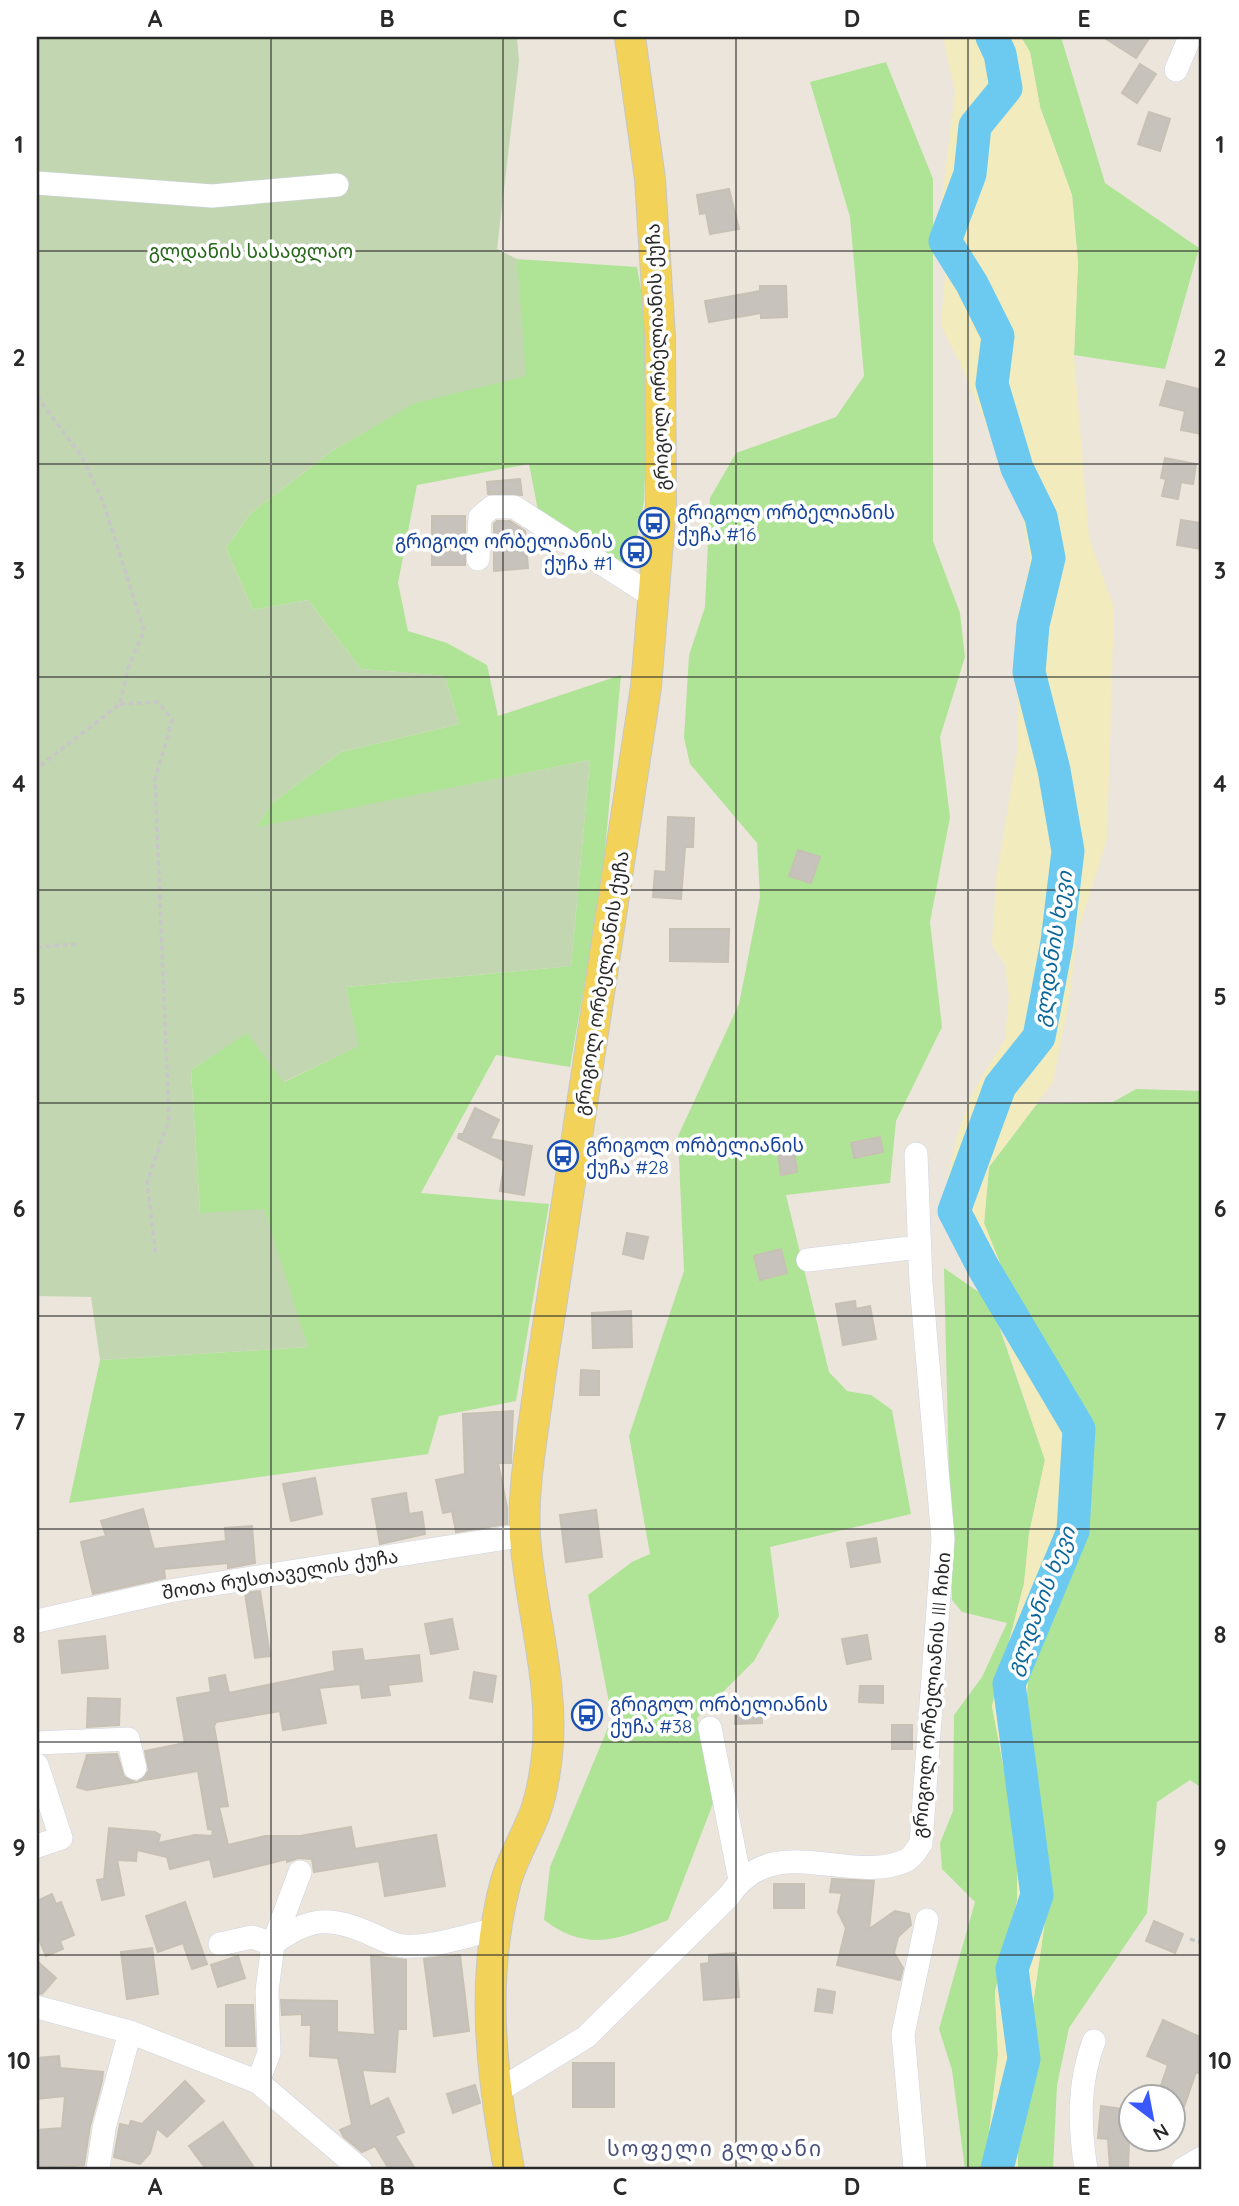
<svg xmlns="http://www.w3.org/2000/svg" width="1239" height="2206" font-family="Quicksand,'Noto Sans Georgian',sans-serif">
  <style>
    .green { fill: #afe496 }
    .sand { fill: #f2ebbd }
    .cemetery { fill: #c3d6b2 }
    .lines { fill: none; stroke-linecap: round; stroke-linejoin: round }
    .river { stroke: #6ccaf0; stroke-width: 33 }
    .building { fill: #c7c2bb; stroke: #c7c1b5; stroke-width: 2 }
    .minor-casing { stroke: #d0d3e3; stroke-width: 24 }
    .major-casing { stroke: #c7c7c7; stroke-width: 32 }
    .path { stroke: #c7c7c7; stroke-width: 3.5; stroke-dasharray: 5 3.5; stroke-linecap: butt }
    .minor { stroke: #fff; stroke-width: 23 }
    .major { stroke: #f2d259; stroke-width: 30 }
    .grid { fill: none; stroke: #292929; stroke-width: 2; stroke-opacity: 0.55 }
    .labels { text-anchor: middle; stroke-width: 7; stroke-linejoin: round; paint-order: stroke }
    .park-label { font-size: 19px; fill: #276719; stroke: #fff }
    .street-label { font-size: 19px; fill: #292929; stroke: #fff }
    .transit-label { font-size: 19px; fill: #164399; stroke: #fff; text-anchor: start }
    .water-label { font-size: 21px; font-style: italic; fill: #0b679b; stroke: #fff }
    .neighbourhood-label { font-size: 21px; letter-spacing: 2px; fill: #49517b; stroke: #fff }
    .neatline { fill: none; stroke: #292929; stroke-width: 2.5 }
    .grid-label { font-size: 23px; text-anchor: middle; font-weight: bold; fill: #292929 }
  </style>
  <rect width="100%" height="100%" fill="#ece5db"/>
  <!-- green -->
  <g class="green">
    <path d="M1021 37H1061L1105 183 1199 248 1165 369 1074 355 1078 263 1072 195 1040 107 1030 52Z"/>
    <path d="M886 62 933 179V541L960 613 965 657 940 737 950 817 930 922 942 1027 896 1121 890 1183 786 1195 829 1372 847 1391 871 1395 892 1410 911 1514 770 1547 779 1616 754 1661 697 1718 714 1801 668 1920C622 1938 589 1954 544 1920L550 1867 612 1718 588 1595 632 1562 650 1554 629 1436 684 1271 678 1136 739 1004 760 897 757 843 690 764 684 738 689 655 705 607 710 498 736 453 836 417 864 376 850 217 810 82Z"/>
    <path d="M517 259 637 267 650 340 644 501 629 578 539 516 529 464 417 485 398 583 408 631 447 643 487 665 498 716 621 675 602 883 570 1067 496 1055 421 1193 549 1204 516 1401 439 1416 428 1454 69 1503 100 1360 308 1347 200 1213 191 1070 247 1032 284 1082 358 1046 346 987 571 966 590 760 256 828 272 803 341 752 459 724 445 676 361 669 308 600 253 610 226 548 251 513 332 451 415 402 518 377Z"/>
    <path d="M1136 1089 1202 1091V1788L1190 1780 1157 1802 1147 1913 1069 2028 1057 2085 1053 2169H1018L1017 2139 1033 2066 1031 2018 1047 1907 1024 1745 1028 1677 1056 1607 1066 1387 1017 1306 984 1223 989 1167 1037 1104 1113 1102Z"/>
    <path d="M944 1268 990 1300 1045 1460 1029 1534 1024 1584 992 1706 1017 1839V1901L995 1991 998 2054 985 2169H965L952 2070 939 2029 975 1902 942 1869 940 1843 953 1811 954 1715 982 1677 1007 1623 962 1612 952 1600Z"/>
  </g>
  <!-- sand -->
  <path class="sand" d="M943 37H1021L1030 52 1040 107 1072 195 1078 263 1074 355 1089 538 1114 608 1107 839 1077 934 1070 996 1053 1082 989 1167 984 1223 1017 1306 1066 1387 1093 1454 1089 1527 1028 1677 1024 1745 1047 1907 1031 2018 1033 2066 1017 2139 1018 2169H985L998 2054 995 1994 1017 1901V1839L992 1706 1024 1584 1029 1534 1045 1460 1001 1328 981 1277 951 1230 947 1181 958 1133 974 1090 1005 1039 1009 996 1005 965 992 945 996 879 1018 747 1017 620 1030 562 1021 508 964 372 941 325 946 263 939 221 955 92Z"/>
  <!-- cemetery -->
  <path class="cemetery" d="M37 37H517L519 61 497 249 517 259 526 376 415 403 332 451 251 513 226 548 253 610 308 600 361 669 445 676 459 724 341 752 272 803 257 827 590 760 571 966 346 987 359 1046 283 1082 247 1033 191 1070 200 1213 264 1209 308 1347 100 1360 91 1297 37 1296Z"/>
  <g class="lines">
    <!-- river -->
    <path class="river" d="M992 37 1000 54 1006 88 975 126 970 174 945 241 972 284 998 336 992 384 1017 468 1041 517 1049 558 1033 625 1029 672 1054 770 1068 851 1057 942 1039 1037 1000 1086 954 1211 983 1267 1079 1429 1073 1531 1009 1684 1037 1895 1012 1969 1024 2059 997 2169"/>
  </g>
  <!-- building -->
  <g class="building">
    <path d="M1103 37H1150L1136 58Z"/>
    <path d="M1140 64 1156 74 1137 103 1122 93Z"/>
    <path d="M1149 112 1170 119 1160 151 1138 144Z"/>
    <path d="M729 189 739 229 710 234 706 213 700 214 697 195Z"/>
    <path d="M760 286H786L787 317 761 318V313L709 322 705 301 760 291Z"/>
    <path d="M1167 381 1202 390V434L1181 430 1185 411 1160 405Z"/>
    <path d="M1165 458 1196 464 1193 484 1181 482 1178 499 1162 496 1166 479 1161 478Z"/>
    <path d="M520 479 522 495 488 494 487 482Z"/>
    <rect x="432" y="516" width="33" height="49"/>
    <path d="M1181 520 1202 523V549L1177 545Z"/>
    <path d="M497 521H510L525 531 528 568 494 571V524Z"/>
    <path d="M668 817 694 818 693 847H685L681 899 653 897 655 871 666 872Z"/>
    <path d="M798 850 820 857 811 883 789 876Z"/>
    <path d="M670 929H729L728 962 670 961Z"/>
    <path d="M475 1108 499 1120 490 1139 532 1146 524 1195 500 1191 505 1161 458 1138 459 1134H463Z"/>
    <path d="M880 1137 883 1152 854 1158 851 1143Z"/>
    <path d="M794 1150 797 1172 781 1175 778 1153Z"/>
    <path d="M627 1233 648 1237 643 1259 623 1254Z"/>
    <path d="M781 1249 787 1273 760 1280 754 1256Z"/>
    <path d="M855 1301 856 1309 870 1306 876 1339 843 1345 836 1304Z"/>
    <path d="M631 1311 632 1347 593 1348 592 1313Z"/>
    <path d="M581 1370 599 1371V1395H580Z"/>
    <path d="M513 1411 511 1463H498L507 1507V1524L456 1532 452 1511 443 1513 436 1480 465 1474 463 1414Z"/>
    <path d="M315 1478 322 1514 291 1521 283 1484Z"/>
    <path d="M406 1493 409 1514 422 1512 425 1534 380 1544 372 1499Z"/>
    <path d="M143 1509 154 1549 226 1541 225 1528 252 1526 255 1563 228 1568V1563L164 1569 165 1578 93 1594 81 1542 106 1536 101 1521Z"/>
    <path d="M596 1510 602 1557 566 1562 560 1515Z"/>
    <path d="M876 1538 880 1562 851 1567 847 1543Z"/>
    <path d="M260 1591 270 1656 255 1658 245 1593Z"/>
    <path d="M452 1619 458 1649 431 1654 425 1624Z"/>
    <path d="M867 1635 871 1659 847 1664 842 1639Z"/>
    <path d="M105 1636 108 1668 62 1673 59 1641Z"/>
    <path d="M362 1649 364 1661 419 1655 422 1681 388 1685 390 1695 362 1698 360 1684 319 1688 326 1723 283 1730 280 1711 216 1722 214 1726 228 1806 219 1807 228 1845 265 1836H300L351 1827 355 1849 436 1835 445 1886 385 1896 379 1861 314 1872 312 1859 298 1858 287 1862V1859L214 1877 210 1859 170 1869 167 1857 137 1850 136 1861 117 1860 124 1895 102 1900 97 1880 104 1879 109 1828 155 1832 160 1835 158 1843 195 1835 212 1836 213 1830 208 1829 198 1771 139 1781 149 1771 145 1751 185 1743 177 1698 211 1692 209 1678 225 1675 229 1693 335 1671 333 1652Z"/>
    <path d="M474 1672 496 1676 492 1702 470 1698Z"/>
    <path d="M860 1686H883V1703L859 1702Z"/>
    <path d="M88 1698 120 1699 119 1725 87 1727Z"/>
    <path d="M761 1701 762 1723 735 1724V1703Z"/>
    <rect x="892" y="1725" width="20" height="24"/>
    <path d="M117 1754 124 1777 136 1782 87 1790 77 1787 87 1755Z"/>
    <path d="M832 1879 874 1881 869 1929 895 1911 909 1914 911 1925 898 1937 894 1953 903 1968 900 1980 837 1965 846 1928 838 1912 842 1893 830 1892Z"/>
    <rect x="774" y="1884" width="30" height="24"/>
    <path d="M52 1894 56 1904 61 1902 74 1935 60 1941 63 1949 46 1956 37 1935V1901Z"/>
    <path d="M185 1902 207 1964 192 1969 183 1943 158 1952 146 1916Z"/>
    <path d="M1154 1921 1183 1934 1175 1953 1146 1941Z"/>
    <path d="M152 1948 158 1994 127 1999 121 1952Z"/>
    <path d="M736 1953 739 1997 704 2000 701 1964 709 1963V1955Z"/>
    <path d="M460 1955 469 2031 434 2036 424 1959Z"/>
    <path d="M238 1956 245 1978 218 1987 211 1965Z"/>
    <path d="M371 1956 406 1960V2029H398L395 2072 362 2070 370 2107 388 2098 404 2132 395 2136 415 2169H389L375 2146 362 2152 344 2137 340 2130 352 2125 338 2058 310 2056 311 2025H302V2014L282 2015 281 2000 337 2001V2032L375 2035Z"/>
    <path d="M37 1961 56 1978 42 1994 37 1993Z"/>
    <path d="M818 1989 835 1992 832 2013 815 2011Z"/>
    <path d="M226 2005H253L255 2046H226Z"/>
    <path d="M1163 2020 1202 2038V2074L1196 2072 1175 2133 1172 2097H1157L1168 2065 1147 2056Z"/>
    <path d="M59 2056 60 2068 103 2072 102 2081 90 2126 84 2165 37 2169V2130L62 2128 65 2096 37 2099V2058Z"/>
    <rect x="573" y="2063" width="41" height="44"/>
    <path d="M185 2081 204 2101 167 2137 157 2128 150 2153 140 2164 114 2157 120 2124 129 2126 131 2121 142 2124Z"/>
    <path d="M475 2085 480 2103 453 2113 447 2094Z"/>
    <path d="M1101 2106 1130 2110 1128 2169H1110L1108 2139 1098 2138Z"/>
    <path d="M223 2122 255 2169H206L189 2146Z"/>
  </g>
  <g class="lines">
    <!-- minor casing -->
    <g class="minor-casing">
      <g id="minor">
        <path d="M1176 70 1190 37"/>
        <path d="M37 183 212 196 337 185"/>
        <path d="M478 559 480 517 492 507H514L654 597"/>
        <path d="M808 1260 919 1247"/>
        <path d="M37 1621 169 1591 525 1535"/>
        <path d="M710 1728 740 1880"/>
        <path d="M37 1743 128 1739 135 1768"/>
        <path d="M37 1765 61 1838 37 1846"/>
        <path d="M220 1944 252 1937 273 1944C310 1916 332 1916 373 1935 383 1939 394 1946 404 1946 433 1948 466 1935 495 1930"/>
        <path d="M37 2007 130 2032 258 2082 360 2169"/>
        <path d="M258 2082 269 2053 267 1991 273 1944 300 1872"/>
        <path d="M496 2092 586 2037 729 1896C774 1828 850 1887 907 1860 913 1857 917 1849 921 1843L943 1539 921 1283 916 1154"/>
        <path d="M98 2169 104 2128 130 2032"/>
        <path d="M915 2169 903 2034 927 1920"/>
        <path d="M1086 2169C1079 2125 1078 2083 1094 2041"/>
        <path d="M1183 2169 1202 2158"/>
      </g>
    </g>
    <!-- major casing -->
    <g class="major-casing">
      <path id="major" d="M509 2169C491 2073 480 1978 506 1881 513 1858 526 1836 535 1813 541 1796 545 1774 547 1756 555 1682 530 1609 525 1536 522 1484 534 1429 540 1378L646 687 661 505 660 337 650 179 630 37"/>
    </g>
    <!-- path -->
    <g class="path">
      <path d="M37 396 82 457 104 504 144 631 128 668 120 704 37 768"/>
      <path d="M120 704 158 702 172 720 155 780 169 1119 147 1183 156 1255"/>
      <path d="M37 947 76 944"/>
      <path d="M1190 1939 1202 1943"/>
    </g>
    <!-- minor -->
    <use href="#minor" class="minor"/>
    <!-- major -->
    <use href="#major" class="major"/>
  </g>
  <!-- grid -->
  <path class="grid" d="M271 37V2169M503 37V2169M736 37V2169M968 37V2169M37 251H1202M37 464H1202M37 677H1202M37 890H1202M37 1103H1202M37 1316H1202M37 1529H1202M37 1742H1202M37 1955H1202"/>
  <!-- icons -->
  <defs>
    <g id="bus-ring" transform="scale(1.575)"><circle r="9.5" fill="#fff" stroke="#1a4fb4" stroke-width="1.5"/><path d="M-5-6H5V4H4V6H2V4H-2V6H-4V4H-5ZM-3.5-4V0h7V-4ZM-3.5 1.2v1.5H-2V1.2ZM2 1.2v1.5H3.5V1.2Z" fill="#1a4fb4"/></g>
  </defs>
  <g fill-rule="evenodd">
    <use href="#bus-ring" x="654" y="523"/>
    <use href="#bus-ring" x="636" y="552"/>
    <use href="#bus-ring" x="563" y="1156"/>
    <use href="#bus-ring" x="587" y="1715"/>
  </g>
  <g class="labels">
    <!-- park labels -->
    <g class="park-label">
      <text x="251" y="258">გლდანის სასაფლაო</text>
    </g>
    <!-- street labels -->
    <g class="street-label">
      <text transform="translate(657 357) rotate(-92)" y="7">გრიგოლ ორბელიანის ქუჩა</text>
      <text transform="translate(601 983) rotate(-81)" y="7">გრიგოლ ორბელიანის ქუჩა</text>
      <text transform="translate(280 1574) rotate(-9)" y="7">შოთა რუსთაველის ქუჩა</text>
      <text transform="translate(931 1695) rotate(-85)" y="7">გრიგოლ ორბელიანის III ჩიხი</text>
    </g>
    <!-- transit labels -->
    <g class="transit-label">
      <text x="677" y="519">გრიგოლ ორბელიანის<tspan x="677" dy="22">ქუჩა #16</tspan></text>
      <text x="613" y="548" text-anchor="end">გრიგოლ ორბელიანის<tspan x="613" dy="22">ქუჩა #1</tspan></text>
      <text x="586" y="1152">გრიგოლ ორბელიანის<tspan x="586" dy="22">ქუჩა #28</tspan></text>
      <text x="610" y="1711">გრიგოლ ორბელიანის<tspan x="610" dy="22">ქუჩა #38</tspan></text>
    </g>
    <!-- water labels -->
    <g class="water-label">
      <text transform="translate(1053 949) rotate(-81)" y="7">გლდანის ხევი</text>
      <text transform="translate(1041 1601) rotate(-69)" y="7">გლდანის ხევი</text>
    </g>
    <!-- neighbourhood labels -->
    <g class="neighbourhood-label">
      <text x="715" y="2156">სოფელი გლდანი</text>
    </g>
  </g>
  <!-- border -->
  <rect width="1239" height="2206" fill="none" stroke="#ffffff" stroke-width="77"/>
  <!-- north arrow -->
  <g transform="translate(1152 2118) rotate(148)"><circle r="33" fill="#ffffff" stroke="#a9a9a9" stroke-width="2"/>
  <path d="M0-5L12 26L0 18L-12 26Z" fill="#3858fc"/>
  <text y="-10" font-size="19" font-weight="bold" text-anchor="middle" fill="#292929">N</text>
  </g>
  <rect x="38" y="38" width="1162" height="2130" class="neatline"/>
  <g class="grid-label">
    <text x="155" y="27">A</text>
    <text x="387" y="27">B</text>
    <text x="620" y="27">C</text>
    <text x="852" y="27">D</text>
    <text x="1084" y="27">E</text>
    <text x="19" y="153">1</text>
    <text x="1220" y="153">1</text>
    <text x="19" y="366">2</text>
    <text x="1220" y="366">2</text>
    <text x="19" y="579">3</text>
    <text x="1220" y="579">3</text>
    <text x="19" y="792">4</text>
    <text x="1220" y="792">4</text>
    <text x="19" y="1005">5</text>
    <text x="1220" y="1005">5</text>
    <text x="19" y="1217">6</text>
    <text x="1220" y="1217">6</text>
    <text x="19" y="1430">7</text>
    <text x="1220" y="1430">7</text>
    <text x="19" y="1643">8</text>
    <text x="1220" y="1643">8</text>
    <text x="19" y="1856">9</text>
    <text x="1220" y="1856">9</text>
    <text x="19" y="2069">10</text>
    <text x="1220" y="2069">10</text>
    <text x="155" y="2195">A</text>
    <text x="387" y="2195">B</text>
    <text x="620" y="2195">C</text>
    <text x="852" y="2195">D</text>
    <text x="1084" y="2195">E</text>
  </g>
</svg>
